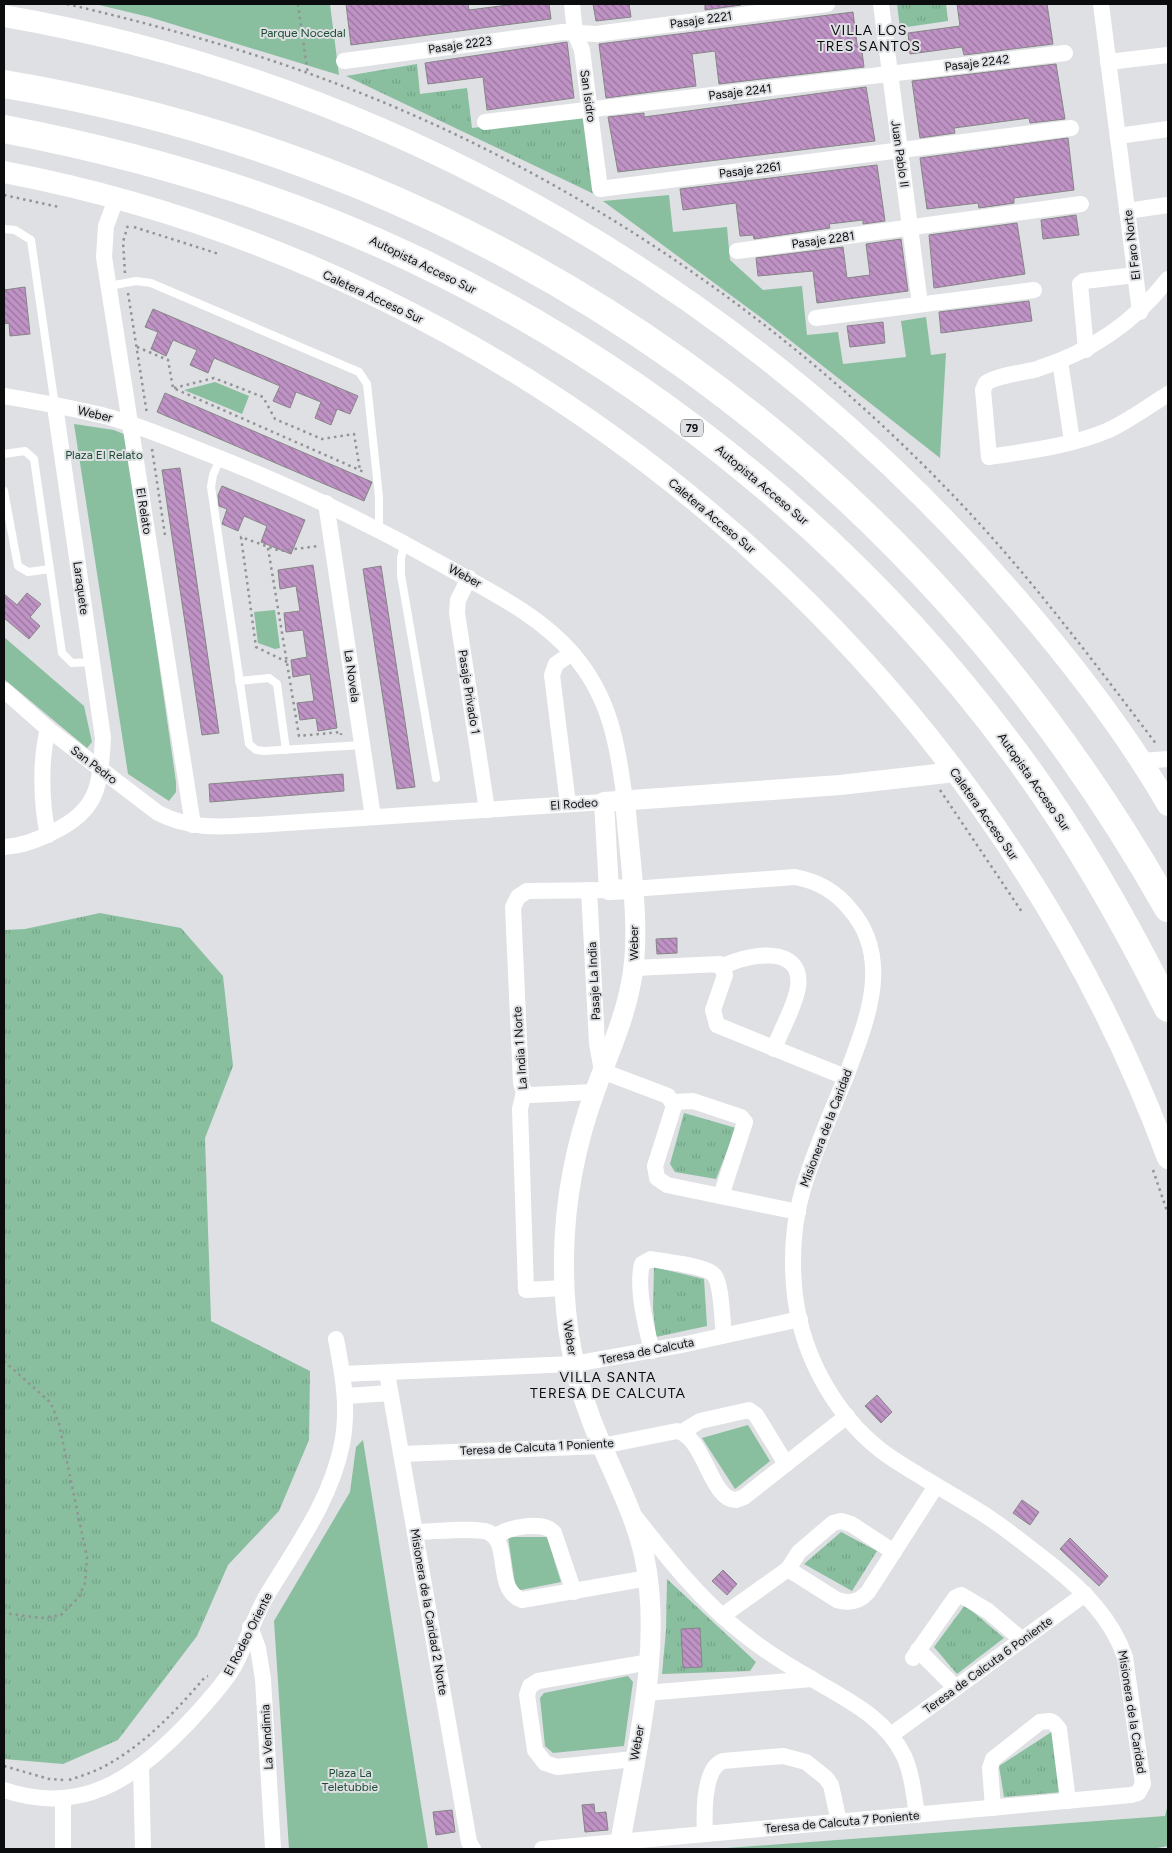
<svg xmlns="http://www.w3.org/2000/svg" width="1172" height="1853" font-family="Figtree,sans-serif">
  <style>
    .grass { fill: url(#grass-tufts) }
    .park { fill: #89bf9f }
    .building { fill: url(#building-back-hatch); stroke: #878587 }
    .lines { fill: none; stroke-linecap: round; stroke-linejoin: round }
    .path { stroke: #919395; stroke-width: 2.5; stroke-dasharray: 2.5 4; stroke-linecap: butt }
    .service { stroke: #fff; stroke-width: 8 }
    .minor { stroke: #fff; stroke-width: 16 }
    .tertiary { stroke: #fff; stroke-width: 20 }
    .secondary { stroke: #fff; stroke-width: 22 }
    .motorway { stroke: #fff; stroke-width: 28 }
    .labels { text-anchor: middle; stroke-width: 4; stroke-linejoin: round; paint-order: stroke }
    .shield { fill: #dee0e3; stroke: #4a4c4d; stroke-width: 1 }
    .shield-label { font-size: 11px; font-weight: bold; fill: #0b0c0d }
    .street-label { font-size: 12px; fill: #0b0c0d; stroke: #dee0e3 }
    .park-label { font-size: 12px; fill: #1c4d34; stroke: #dee0e3 }
    .neighbourhood-label { font-size: 14px; letter-spacing: 1px; fill: #0b0c0d; stroke: #dee0e3 }
  </style>
  <defs>
    <pattern id="grass-tufts" width="24" height="20" patternUnits="userSpaceOnUse" patternTransform="scale(1.25)"><rect width="24" height="20" fill="#89bf9f"/><path d="M3 7l-1-3M5 7V3M7 7l1-3M15 17l-1-3M17 17v-4M19 17l1-3" fill="none" stroke="#75a388"/></pattern>
    <pattern id="building-back-hatch" width="6" height="6" patternUnits="userSpaceOnUse" patternTransform="scale(1.25)"><rect width="6" height="6" fill="#bf93c5"/><path d="M-1 5l2 2M0 0l6 6M5-1l2 2" fill="none" stroke="#99769e"/></pattern>
  </defs>
  <rect width="100%" height="100%" fill="#dee0e3"/>
  <!-- grass -->
  <g class="grass">
    <path d="M897 4H946L948 21 900 28Z"/>
    <path d="M417 64 420 94 467 88 472 128 584 115 594 194 346 76Z"/>
    <path d="M100 913 181 928 223 976 233 1066 205 1138 211 1321 310 1371 309 1440 279 1511 228 1565 197 1636 118 1740 63 1764 4 1759V930L25 929Z"/>
    <path d="M684 1113 736 1128 716 1179 675 1172 670 1164Z"/>
    <path d="M654 1267 704 1279 707 1326 656 1337 653 1309Z"/>
    <path d="M841 1532 877 1551 852 1591 804 1564Z"/>
    <path d="M667 1579 756 1662 750 1671 662 1674 666 1630Z"/>
    <path d="M965 1605 1004 1638 957 1674 934 1647Z"/>
    <path d="M1053 1731 1063 1792 1004 1797 999 1766Z"/>
  </g>
  <!-- park -->
  <g class="park">
    <path d="M95 4H330L339 75 149 17Z"/>
    <path d="M669 195 673 232 727 227 730 260 763 290 802 286 807 335 838 332 843 364 906 357 901 321 926 317 931 355 946 353 940 458 759 316 603 201Z"/>
    <path d="M215 382 249 396 242 414 184 390Z"/>
    <path d="M74 424 114 430 126 435 176 782V792L169 801 128 774Z"/>
    <path d="M275 610 280 648 275 649 258 643 254 612Z"/>
    <path d="M4 637 84 706 92 742 87 748 4 679Z"/>
    <path d="M748 1425 770 1461 735 1489 702 1438Z"/>
    <path d="M363 1440 428 1849H289L274 1621 350 1492 356 1447Z"/>
    <path d="M508 1537H547L561 1582 516 1591Z"/>
    <path d="M628 1676 633 1682 624 1746 553 1753 545 1746 540 1698 544 1693Z"/>
    <path d="M1168 1804V1846L1152 1849H713L1165 1816Z"/>
  </g>
  <!-- building -->
  <g class="building">
    <path d="M346 4H468L469 10 516 4H549L551 19 351 45Z"/>
    <path d="M593 4H629L631 17 596 21Z"/>
    <path d="M705 4H741V5L705 10Z"/>
    <path d="M957 4H1047L1053 44 964 55 962 47 910 54 908 33 960 26Z"/>
    <path d="M853 12 857 44H861L864 67 719 84 715 51 692 54 696 86 606 98 599 44Z"/>
    <path d="M567 42 574 98 487 110 483 77 428 84 425 63Z"/>
    <path d="M1056 64 1065 119 1030 123 1029 118 954 128 955 133 920 138 912 81Z"/>
    <path d="M866 87 875 141 618 172 608 117 644 113V117Z"/>
    <path d="M1068 138 1074 190 1014 198V203L979 208 978 203 927 209 920 158Z"/>
    <path d="M877 165 885 221 863 224V220L829 224 830 228 754 239 753 235 740 236 736 203 683 210 680 189Z"/>
    <path d="M1076 215 1079 235 1043 239 1041 220Z"/>
    <path d="M1017 223 1025 274 934 288 929 235Z"/>
    <path d="M901 239 908 291 817 303 813 271 758 276 756 258 843 247 847 278 870 275 866 244Z"/>
    <path d="M25 287 30 334 10 336 9 323 4 324V290Z"/>
    <path d="M1029 301 1032 321 941 333 939 312Z"/>
    <path d="M153 309 358 396 350 414 337 409 331 425 315 418 321 402 296 392 290 408 273 401 280 386 214 358 208 373 190 365 197 350 173 340 166 356 151 349 158 332 145 327Z"/>
    <path d="M883 322 885 343 850 347 847 326Z"/>
    <path d="M165 393 372 482 364 501 157 412Z"/>
    <path d="M180 468 219 733 202 735 162 470Z"/>
    <path d="M222 486 305 520 291 554 261 542 267 526 244 516 238 531 222 524 227 509 219 506 218 495Z"/>
    <path d="M313 565 337 728 318 731 316 718 300 720 297 703 314 701 310 674 293 677 291 660 307 657 303 630 286 632 284 613 300 611 296 586 280 589 278 570Z"/>
    <path d="M381 566 415 787 397 789 363 569Z"/>
    <path d="M27 593 41 604 30 617 40 626 29 639 4 618V594L17 605Z"/>
    <path d="M343 774 344 791 210 802 209 784Z"/>
    <path d="M677 938V953L657 954 656 939Z"/>
    <path d="M877 1395 892 1412 881 1423 865 1406Z"/>
    <path d="M1022 1500 1039 1512 1030 1525 1013 1513Z"/>
    <path d="M1070 1538 1108 1576 1099 1586 1060 1549Z"/>
    <path d="M723 1570 737 1584 727 1595 712 1581Z"/>
    <path d="M700 1628 702 1667 683 1668 681 1629Z"/>
    <path d="M594 1804 595 1813 606 1812 608 1830 585 1832 582 1805Z"/>
    <path d="M452 1810 455 1832 436 1835 433 1812Z"/>
  </g>
  <g class="lines">
    <!-- path -->
    <g class="path">
      <path d="M67 4C160 26 252 51 340 85 568 172 777 313 946 488 1024 568 1090 657 1157 745"/>
      <path d="M298 4 308 75"/>
      <path d="M4 195 59 207"/>
      <path d="M134 227 219 254"/>
      <path d="M125 273 123 242 128 225"/>
      <path d="M128 293 147 414"/>
      <path d="M137 347 168 360 173 388 364 472"/>
      <path d="M174 388 214 378 263 397 275 419 322 439 354 434 360 470"/>
      <path d="M152 449 165 535"/>
      <path d="M268 548 299 736 341 732V735"/>
      <path d="M287 662 256 647 241 537 280 551 318 546"/>
      <path d="M940 790 1022 912"/>
      <path d="M1153 1170 1168 1214"/>
      <path d="M4 1361 51 1403 59 1424 87 1557 85 1583 79 1597 61 1615 41 1618 4 1613"/>
      <path d="M4 1766 49 1779 64 1780"/>
      <path d="M69 1780C81 1776 94 1772 105 1766 144 1745 177 1710 205 1677L208 1676"/>
    </g>
    <!-- service -->
    <g class="service">
      <path d="M4 229 15 230 31 240 55 406"/>
      <path d="M109 286 136 281 151 283 359 372 367 384 379 497V529"/>
      <path d="M4 454 25 451 34 459 62 653 72 663 92 662"/>
      <path d="M220 459 213 475 211 487 249 744 256 750 264 751 362 745"/>
      <path d="M4 491 18 566 28 572 50 569"/>
      <path d="M405 542 401 558V575L436 778"/>
      <path d="M239 681 269 678 277 684 286 750"/>
    </g>
    <!-- minor -->
    <g class="minor">
      <path d="M572 4 575 33 582 50 600 189 1071 128"/>
      <path d="M881 4 920 304"/>
      <path d="M1101 4 1140 312"/>
      <path d="M344 61 563 32 596 34 827 4"/>
      <path d="M1108 62 1168 55"/>
      <path d="M485 122 1065 53"/>
      <path d="M1118 136 1168 129"/>
      <path d="M116 199 106 226 104 257 193 825"/>
      <path d="M1127 211 1168 205"/>
      <path d="M737 251 1081 204"/>
      <path d="M1168 279C1134 323 1091 352 1037 369 1023 373 997 375 986 383L983 390 989 457C1028 451 1072 446 1109 430 1130 420 1149 406 1168 394"/>
      <path d="M816 318 1034 290"/>
      <path d="M1086 350 1080 284 1084 281 1135 275"/>
      <path d="M1060 361 1072 441"/>
      <path d="M4 396C39 402 74 408 109 417 143 427 176 441 209 454 291 486 369 523 445 566 489 591 538 614 572 653 611 698 617 744 625 800"/>
      <path d="M326 503 373 817"/>
      <path d="M469 578 458 600 457 613 487 810"/>
      <path d="M4 690 48 729 158 813C195 832 230 826 271 824L604 802"/>
      <path d="M48 729C40 759 41 804 48 835"/>
      <path d="M1141 761 1168 759"/>
      <path d="M568 804 552 675 556 664 572 653"/>
      <path d="M4 847C22 846 40 839 55 831 100 809 100 783 103 738L55 406"/>
      <path d="M589 890 597 1043 602 1071 668 1096 674 1106 655 1166 657 1178 667 1185 798 1212"/>
      <path d="M722 967C745 954 804 943 798 987 795 1007 781 1029 774 1049"/>
      <path d="M634 968 720 964 725 975 713 1010 717 1025 845 1077"/>
      <path d="M524 1092 531 1095 594 1092"/>
      <path d="M673 1102 693 1101 741 1117 745 1122 721 1196"/>
      <path d="M564 1288 526 1290 520 1109 524 1092 521 1083 513 907 518 897 527 891 609 890"/>
      <path d="M652 1351C646 1327 636 1288 642 1264L651 1259C664 1262 706 1265 714 1275 722 1284 722 1322 724 1335"/>
      <path d="M387 1373 469 1842 473 1849"/>
      <path d="M342 1374 574 1364 686 1344 800 1319"/>
      <path d="M346 1396 390 1393"/>
      <path d="M682 1432 700 1421 749 1410 756 1415 786 1464"/>
      <path d="M401 1454 602 1446 677 1431C705 1437 710 1500 736 1500L744 1497 847 1416"/>
      <path d="M636 1518C669 1560 703 1603 745 1635 766 1652 789 1666 812 1679 847 1700 885 1717 904 1756 912 1774 914 1795 917 1815"/>
      <path d="M415 1532C431 1532 475 1527 488 1532 512 1542 493 1589 522 1600L648 1578"/>
      <path d="M495 1537C506 1527 544 1520 554 1533L574 1592"/>
      <path d="M788 1569 799 1552 833 1523 841 1521 851 1524 894 1552"/>
      <path d="M722 1616 788 1569 837 1600C850 1604 859 1602 868 1592L936 1486"/>
      <path d="M250 1627 258 1648 263 1679 273 1849"/>
      <path d="M918 1650 956 1688"/>
      <path d="M913 1658 955 1598 961 1595 988 1611 1022 1640"/>
      <path d="M646 1693 812 1679"/>
      <path d="M891 1735 1085 1594"/>
      <path d="M634 1759 557 1767 545 1763 535 1750 527 1695 530 1686 538 1681 650 1662"/>
      <path d="M141 1767 143 1849"/>
      <path d="M4 1790C81 1816 134 1779 186 1725 202 1708 219 1690 232 1670 246 1646 253 1619 267 1595 296 1547 331 1500 342 1444 349 1408 343 1375 336 1339"/>
      <path d="M63 1800V1849"/>
      <path d="M993 1808 990 1768 993 1759 1040 1722 1050 1721 1054 1723 1059 1729 1068 1801"/>
      <path d="M705 1834C704 1815 703 1768 723 1761L783 1756 806 1762 826 1778 831 1785 839 1822"/>
      <path d="M542 1849 1131 1795 1138 1793 1143 1784 1125 1657C1112 1619 1084 1591 1053 1566 1030 1548 1007 1529 982 1513 952 1494 920 1477 890 1457 838 1421 803 1359 795 1296 791 1261 793 1223 803 1189 814 1152 830 1115 845 1079 865 1025 895 959 849 908 835 891 817 881 795 877L632 889"/>
    </g>
    <!-- tertiary -->
    <g class="tertiary">
      <path d="M632 889 609 890 604 802 840 785 955 772"/>
      <path d="M619 1849C635 1755 664 1649 644 1555 633 1507 608 1465 591 1419 571 1367 563 1311 564 1255 565 1199 576 1143 595 1091 608 1055 624 1021 631 983 642 930 629 855 625 800"/>
    </g>
    <!-- secondary -->
    <g class="secondary">
      <path d="M4 16C399 85 757 296 1018 600 1073 664 1126 732 1168 805"/>
      <path d="M4 172C527 272 983 659 1168 1158"/>
    </g>
    <!-- motorway -->
    <g class="motorway">
      <path d="M4 84C505 168 919 467 1168 908"/>
      <path d="M4 129C145 156 286 198 416 260 659 376 872 553 1029 772 1082 846 1127 926 1168 1008"/>
    </g>
  </g>
  <g class="labels">
    <!-- shield labels -->
    <rect class="shield" x="681" y="419.5" width="22" height="17" rx="4"/>
    <g class="shield-label">
      <text x="692" y="432">79</text>
    </g>
    <!-- street labels -->
    <g class="street-label">
      <text transform="translate(701 20) rotate(-8)" y="4">Pasaje 2221</text>
      <text transform="translate(460 45) rotate(-8)" y="4">Pasaje 2223</text>
      <text transform="translate(977 63) rotate(-7)" y="4">Pasaje 2242</text>
      <text transform="translate(740 92) rotate(-7)" y="4">Pasaje 2241</text>
      <text transform="translate(588 96) rotate(82)" y="4">San Isidro</text>
      <text transform="translate(900 154) rotate(82)" y="4">Juan Pablo II</text>
      <text transform="translate(750 170) rotate(-7)" y="4">Pasaje 2261</text>
      <text transform="translate(823 240) rotate(-8)" y="4">Pasaje 2281</text>
      <text transform="translate(1132 245) rotate(-97)" y="4">El Faro Norte</text>
      <text transform="translate(423 265) rotate(26)" y="4">Autopista Acceso Sur</text>
      <text transform="translate(373 297) rotate(25)" y="4">Caletera Acceso Sur</text>
      <text transform="translate(95 414) rotate(13)" y="4">Weber</text>
      <text transform="translate(762 485) rotate(40)" y="4">Autopista Acceso Sur</text>
      <text transform="translate(144 511) rotate(81)" y="4">El Relato</text>
      <text transform="translate(712 516) rotate(40)" y="4">Caletera Acceso Sur</text>
      <text transform="translate(465 576) rotate(28)" y="4">Weber</text>
      <text transform="translate(81 588) rotate(82)" y="4">Laraquete</text>
      <text transform="translate(352 676) rotate(82)" y="4">La Novela</text>
      <text transform="translate(469 692) rotate(81)" y="4">Pasaje Privado 1</text>
      <text transform="translate(94 765) rotate(37)" y="4">San Pedro</text>
      <text transform="translate(1034 782) rotate(55)" y="4">Autopista Acceso Sur</text>
      <text transform="translate(574 804) rotate(-4)" y="4">El Rodeo</text>
      <text transform="translate(984 814) rotate(55)" y="4">Caletera Acceso Sur</text>
      <text transform="translate(634 943) rotate(-90)" y="4">Weber</text>
      <text transform="translate(594 981) rotate(-93)" y="4">Pasaje La India</text>
      <text transform="translate(520 1048) rotate(-94)" y="4">La India 1 Norte</text>
      <text transform="translate(826 1128) rotate(-69)" y="4">Misionera de la Caridad</text>
      <text transform="translate(570 1338) rotate(81)" y="4">Weber</text>
      <text transform="translate(647 1351) rotate(-11)" y="4">Teresa de Calcuta</text>
      <text transform="translate(537 1447) rotate(-3)" y="4">Teresa de Calcuta 1 Poniente</text>
      <text transform="translate(429 1612) rotate(80)" y="4">Misionera de la Caridad 2 Norte</text>
      <text transform="translate(248 1634) rotate(-63)" y="4">El Rodeo Oriente</text>
      <text transform="translate(988 1665) rotate(-36)" y="4">Teresa de Calcuta 6 Poniente</text>
      <text transform="translate(1132 1712) rotate(81)" y="4">Misionera de la Caridad</text>
      <text transform="translate(267 1737) rotate(-93)" y="4">La Vendimia</text>
      <text transform="translate(637 1743) rotate(-80)" y="4">Weber</text>
      <text transform="translate(842 1822) rotate(-5)" y="4">Teresa de Calcuta 7 Poniente</text>
    </g>
    <!-- park labels -->
    <g class="park-label">
      <text x="303" y="37">Parque Nocedal</text>
      <text x="104" y="459">Plaza El Relato</text>
      <text x="350" y="1777">Plaza La<tspan x="350" dy="14">Teletubbie</tspan></text>
    </g>
    <!-- neighbourhood labels -->
    <g class="neighbourhood-label">
      <text x="869" y="35">VILLA LOS<tspan x="869" dy="16">TRES SANTOS</tspan></text>
      <text x="608" y="1382">VILLA SANTA<tspan x="608" dy="16">TERESA DE CALCUTA</tspan></text>
    </g>
  </g>
  <!-- border -->
  <rect width="1172" height="1853" fill="none" stroke="#0b0c0d" stroke-width="10"/>
</svg>
